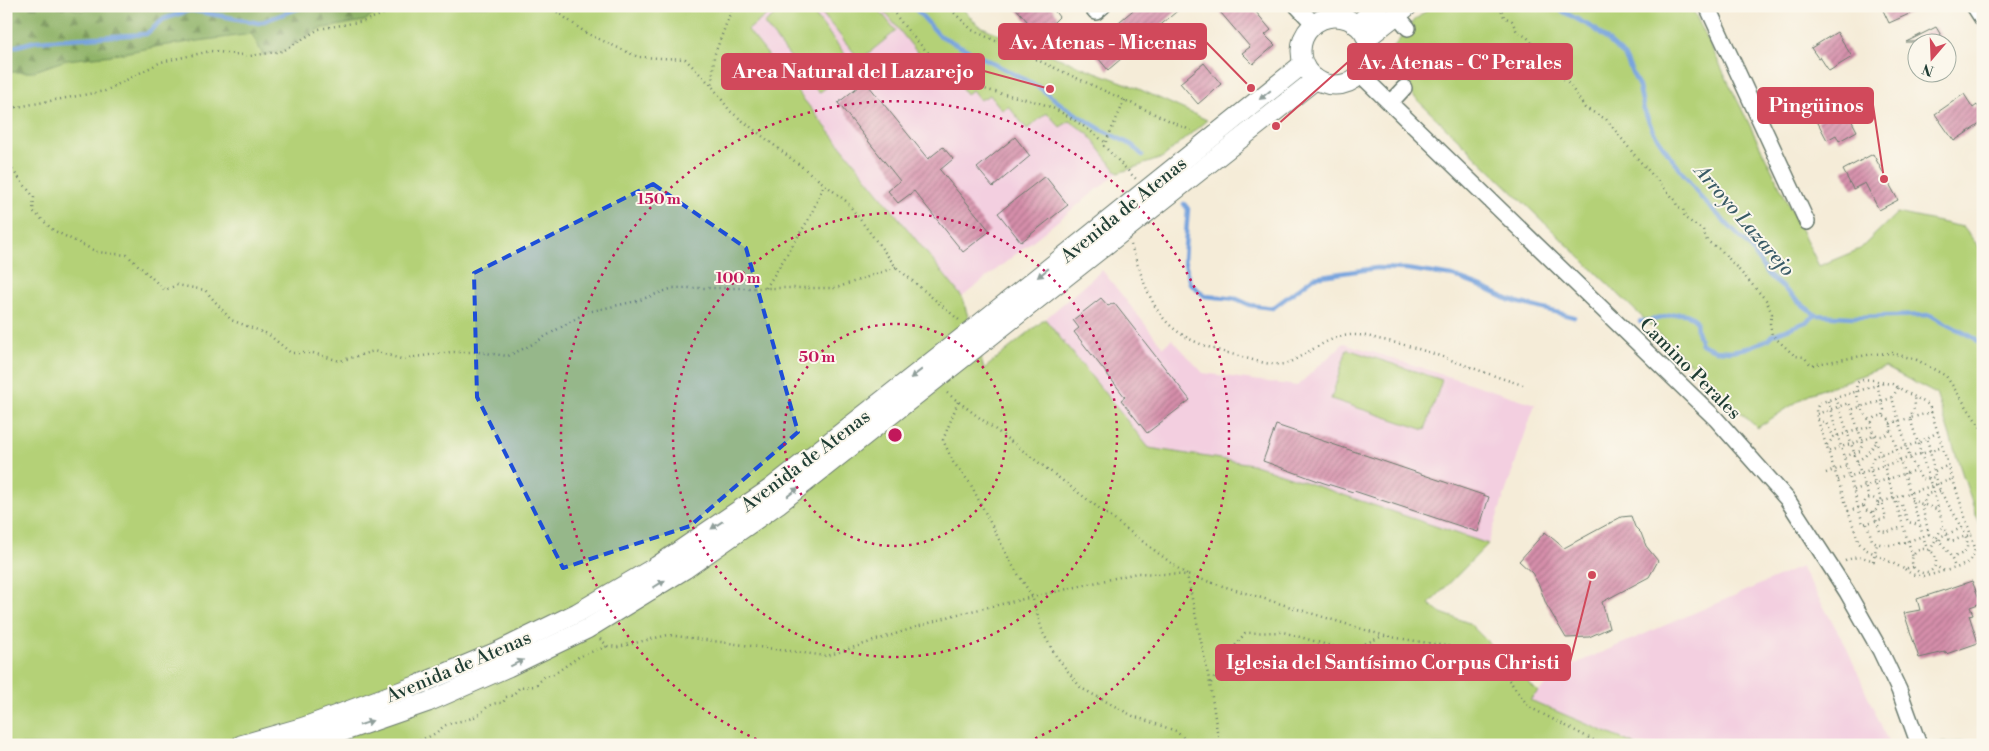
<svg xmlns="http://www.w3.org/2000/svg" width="1989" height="751" font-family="'Libre Bodoni',serif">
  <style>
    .built { fill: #f3cfe0 }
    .grass { fill: #b4d177; stroke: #6a8756 }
    .forest { fill: url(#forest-firs); stroke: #57784e }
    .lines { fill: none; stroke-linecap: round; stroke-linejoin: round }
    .stream { stroke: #74a2dd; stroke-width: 4.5 }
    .building { fill: url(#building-hatch) }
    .minor-casing { stroke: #6a7a6d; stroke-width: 18 }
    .major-casing { stroke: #6a7a6d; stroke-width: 21 }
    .path { stroke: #6a7a6d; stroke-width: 2.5; stroke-dasharray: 1 4; stroke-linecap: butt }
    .minor { stroke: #fff; stroke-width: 15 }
    .major { stroke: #fff; stroke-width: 19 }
    .oneway { fill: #8f9e9a }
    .marked { fill: #1d4ed8; fill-opacity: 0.2; stroke: #1d4ed8; stroke-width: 4; stroke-dasharray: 10 6; stroke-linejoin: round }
    .ring { fill: none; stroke: #c2185b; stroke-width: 2.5; stroke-dasharray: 2.5 5 }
    .labels { text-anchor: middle; stroke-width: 4; stroke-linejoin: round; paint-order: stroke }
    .street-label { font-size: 19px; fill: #1f3d34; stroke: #fbf7ec }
    .water-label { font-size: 20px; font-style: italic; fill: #395b67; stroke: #fbf7ec }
    .centre { fill: #c2185b; stroke: #fbf7ec; stroke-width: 2.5 }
    .ring-label { font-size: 15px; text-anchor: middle; font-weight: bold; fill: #c2185b; stroke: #fbf7ec; stroke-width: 4; stroke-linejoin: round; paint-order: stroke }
    .leader { fill: none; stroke: #d1495b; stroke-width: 2 }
    .callout-dot { fill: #d1495b; stroke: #fbf7ec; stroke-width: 2 }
    .callout { fill: #d1495b; stroke: #d1495b; stroke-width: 2 }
    .callout-label { font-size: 20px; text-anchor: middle; font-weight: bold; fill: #fff }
  </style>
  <defs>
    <pattern id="forest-firs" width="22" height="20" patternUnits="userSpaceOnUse" patternTransform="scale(1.25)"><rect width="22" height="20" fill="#8fb368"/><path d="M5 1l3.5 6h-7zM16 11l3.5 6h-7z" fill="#749356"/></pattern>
    <pattern id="building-hatch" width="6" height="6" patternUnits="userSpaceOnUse" patternTransform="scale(1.25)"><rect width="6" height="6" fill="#d58eaa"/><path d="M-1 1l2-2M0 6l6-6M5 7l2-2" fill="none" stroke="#ac758b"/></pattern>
  </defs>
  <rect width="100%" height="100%" fill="#fbf7ec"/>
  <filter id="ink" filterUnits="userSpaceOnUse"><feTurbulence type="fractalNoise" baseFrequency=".02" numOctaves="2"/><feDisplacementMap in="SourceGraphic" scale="10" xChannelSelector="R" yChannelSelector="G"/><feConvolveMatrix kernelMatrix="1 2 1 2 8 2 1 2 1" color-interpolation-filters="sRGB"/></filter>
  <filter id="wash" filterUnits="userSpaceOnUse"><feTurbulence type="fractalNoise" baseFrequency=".0096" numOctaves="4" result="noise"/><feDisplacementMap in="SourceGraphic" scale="20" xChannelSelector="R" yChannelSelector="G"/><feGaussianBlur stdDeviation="1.12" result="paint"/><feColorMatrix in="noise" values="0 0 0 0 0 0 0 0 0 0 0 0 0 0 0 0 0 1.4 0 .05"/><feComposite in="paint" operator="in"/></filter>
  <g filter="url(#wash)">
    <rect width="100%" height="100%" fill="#f5ecd8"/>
    <!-- built -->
    <g class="built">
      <path d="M778 6H880L945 77 972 90 990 94 1002 109 1008 106 1047 113 1069 121 1088 134 1118 173 962 297 748 29Z"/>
      <path d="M1102 270 1163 347 1172 339 1203 373 1297 386 1344 343 1535 404 1488 544 1252 464 1149 448 1045 319Z"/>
      <path d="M1801 567 1845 644 1888 742 1636 745 1529 699 1570 666Z"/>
    </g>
    <!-- grass -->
    <g class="grass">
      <path d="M6 6H778L748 30 962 297 984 369 1045 319 1149 448 1252 464 1488 544 1429 604 1441 613 1469 623 1538 692 1530 700 1636 745H6Z"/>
      <path d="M786 6H808L854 66 819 93 764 24Z"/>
      <path d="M816 6H876L896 31 860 60Z"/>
      <path d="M880 6H960L978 25 1013 41 1130 85 1207 120 1162 158 1118 173 1088 134 1070 121 1060 127 1047 113 1027 129 1008 106 1002 110 990 95 980 100 972 90 966 94 959 84 953 87 945 77 940 81Z"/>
      <path d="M1432 6H1691L1819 266 1860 249 1897 213 1963 227 1983 252V536L1936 394 1885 367 1809 394 1757 428 1380 64 1415 20Z"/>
      <path d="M1347 349 1442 380 1425 430 1331 399Z"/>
      <path d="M1983 740V745H1786L1979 742Z"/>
    </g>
    <!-- forest -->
    <path class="forest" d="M6 6H64L82 11 104 6H387L364 21 319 29 283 51 263 55 252 34 160 46 113 55 66 60 32 72H6Z"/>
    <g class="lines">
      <!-- stream -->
      <g class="stream">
        <path d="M913 6 939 35 1037 86 1065 107 1102 130 1132 145 1142 155"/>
        <path d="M1553 6 1595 29 1624 55 1639 87 1644 110 1653 131 1668 153 1702 199 1750 247 1768 275 1804 306 1816 315 1853 317 1930 315 1976 339 1983 348"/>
        <path d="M6 49 36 41 146 34 164 19 190 10 259 23 305 6"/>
        <path d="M1184 204 1188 209 1184 259 1190 283 1205 296 1237 299 1250 305 1273 308 1314 277 1377 268 1406 269 1453 276 1482 287 1509 300 1574 317"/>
        <path d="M1640 322C1646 321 1652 320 1657 319 1672 316 1682 308 1696 320L1697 331 1701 344 1715 350 1731 351 1747 348 1767 340 1772 335 1806 322 1816 315"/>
      </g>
    </g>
    <g id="blocks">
      <!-- building -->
      <g class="building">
        <path d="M1014 6H1051L1059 17 1040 36Z"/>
        <path d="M1138 6H1183L1108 70 1089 47Z"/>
        <path d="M1215 6H1251L1271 30 1265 35 1275 45 1253 64 1242 53 1250 47Z"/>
        <path d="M1881 6H1927L1889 23Z"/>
        <path d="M1936 27 1945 42H1906Z"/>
        <path d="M1837 32 1852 57 1829 71 1820 57 1818 58 1811 48Z"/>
        <path d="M1204 63 1221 84 1198 104 1180 83Z"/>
        <path d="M865 81 928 159 943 147 953 159 940 170 990 231 963 252 914 191 898 203 888 191 900 181 838 103Z"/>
        <path d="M1964 94 1973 108 1977 105 1983 114V122L1954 141 1935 114Z"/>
        <path d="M1831 97 1835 105 1838 103 1844 114 1847 112 1857 131 1839 141 1836 135 1827 140 1817 121 1821 119 1814 106Z"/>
        <path d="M1015 137 1030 156 993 187 977 168Z"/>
        <path d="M1873 154 1898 200 1879 210 1865 183 1853 189 1843 170Z"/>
        <path d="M1045 176 1068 205 1021 242 998 213Z"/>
        <path d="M1101 298 1108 306 1114 303 1190 400 1147 433 1121 400 1125 397 1074 332 1079 328 1073 320Z"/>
        <path d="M1276 425 1489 497 1478 532 1354 491 1353 492 1324 483 1263 461Z"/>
        <path d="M1631 516 1635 527 1641 533 1646 546 1658 561 1649 577 1602 602 1609 628 1589 637 1566 638 1546 604 1539 585 1532 573 1519 561 1545 532 1564 548 1621 517Z"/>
        <path d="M1972 581 1981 603 1970 607 1973 614 1969 615 1978 643 1946 654 1945 652 1919 658 1904 613 1920 610 1917 599Z"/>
      </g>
    </g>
  </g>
  <g filter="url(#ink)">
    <use href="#blocks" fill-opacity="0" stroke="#6a7a6d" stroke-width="1"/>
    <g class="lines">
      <!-- minor casing -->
      <g class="minor-casing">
        <g id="minor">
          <path d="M1091 6 1096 12 1103 6"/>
          <path d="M1297 6 1314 24"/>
          <path d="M1707 6 1807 222"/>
          <path d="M1974 6 1983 20"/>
          <path d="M1397 15 1408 28"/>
          <path d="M1360 74 1716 419 1787 499 1847 592 1880 650 1899 690 1919 745"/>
          <path d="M1390 103 1404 88"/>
        </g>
      </g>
      <!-- major casing -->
      <g class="major-casing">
        <g id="major">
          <circle cx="1335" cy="51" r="34"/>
          <path d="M1356 25 1379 6"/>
          <path d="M1367 38 1408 6"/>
          <path d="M241 745 304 727 418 685 499 651 577 613 657 566 770 489 972 330 1303 64"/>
          <path d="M304 745 428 702 508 667 587 629 685 569 778 504 1316 79"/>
        </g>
      </g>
      <!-- path -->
      <g class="path">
        <path d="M549 6 586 33 638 57 685 59 712 86"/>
        <path d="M733 6 714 56 712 86 730 111 846 201 896 267 959 320"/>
        <path d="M889 6C908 32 928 56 955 75 981 94 1018 94 1048 106 1069 115 1088 129 1106 143"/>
        <path d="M947 6 972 30 1192 131"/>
        <path d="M1500 6 1504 17 1512 21 1517 32 1527 37 1547 62 1570 85 1585 108 1606 119 1637 158 1675 200 1677 206 1683 209 1685 218 1703 230 1707 241 1721 250 1766 300 1772 314 1770 323 1772 335 1795 356 1804 357 1811 365 1873 354 1892 353 1917 360 1946 376 1983 431"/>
        <path d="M1125 100 1104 146 1136 179"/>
        <path d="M6 109 105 91 161 62 211 51 250 56 283 51 319 29 364 21 405 6"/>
        <path d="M6 162 34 197 33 211 53 230 97 252 127 255 165 290 177 285 205 290 231 320 268 334 291 353H313L340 361 374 351 401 359 451 352H478L508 356 529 346 587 312 637 301 673 288H836L896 267"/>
        <path d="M1131 245C1154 314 1161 336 1235 355 1250 359 1269 366 1284 364 1289 363 1296 359 1301 356 1319 346 1335 334 1356 335 1365 335 1374 338 1383 340 1433 350 1475 371 1523 385"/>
        <path d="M766 288 810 217 824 185"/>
        <path d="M1877 385 1884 410 1883 417"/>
        <path d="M1898 388 1892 398 1910 458 1922 480 1935 477"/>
        <path d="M947 393 1187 575 1210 684 1219 745"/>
        <path d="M1836 398 1869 498"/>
        <path d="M1828 401 1863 524 1886 518 1882 502 1870 469V465L1874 456 1918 443 1938 432"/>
        <path d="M958 402 943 440 953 462 970 483 1011 563 1032 596 1043 633 1056 656 1081 688 1133 716 1176 731 1191 745"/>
        <path d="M1853 409 1892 398"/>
        <path d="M1932 412 1910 418 1948 539 1952 541 1972 534"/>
        <path d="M1817 414 1849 403 1863 443 1860 451 1844 457"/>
        <circle cx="1881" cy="426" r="10"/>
        <path d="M1818 419 1826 423 1834 437"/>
        <path d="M1872 423C1863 414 1854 396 1857 383 1864 377 1875 380 1884 383"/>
        <path d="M1890 423 1910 418 1915 406 1914 396"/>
        <path d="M1891 430 1927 549"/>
        <path d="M1927 440C1933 456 1932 476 1941 492 1947 505 1970 533 1967 547 1966 554 1957 555 1952 558"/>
        <path d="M1827 445 1834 437 1871 426"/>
        <path d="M1829 451 1869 438 1874 434 1913 557"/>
        <path d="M1857 461 1865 456 1876 443"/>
        <path d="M1935 471 1949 465"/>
        <path d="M1826 473 1846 466"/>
        <path d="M1838 480 1943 447"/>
        <path d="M1854 490 1916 470"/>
        <path d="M1940 491 1927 494 1922 507 1929 534C1942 541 1951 553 1955 568"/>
        <circle cx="1871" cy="505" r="7"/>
        <path d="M1894 499 1902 505 1908 522 1919 525"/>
        <path d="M1911 500 1939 510"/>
        <path d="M1878 503 1953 479"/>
        <path d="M1848 511 1864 506"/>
        <path d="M1873 511 1880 531 1887 532 1903 527"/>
        <path d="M1867 524 1872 540C1888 552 1912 539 1929 534"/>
        <path d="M1940 540 1942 536 1962 528"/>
        <circle cx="1924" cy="561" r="12"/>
        <path d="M1930 551 1943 525"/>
        <path d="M1845 561C1858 555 1864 557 1876 562"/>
        <path d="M1873 561 1877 544"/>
        <path d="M1913 567 1904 569 1865 549 1859 543 1817 418 1816 410 1819 403 1884 383 1892 384 1929 405 1975 548C1973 565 1959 567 1945 571L1935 566"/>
        <path d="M1905 569C1918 581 1929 575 1944 571"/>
        <path d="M600 639 608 646 618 647 668 635 827 656 954 615 1137 573 1187 575 1385 636 1489 653 1529 707 1603 745"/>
        <path d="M1211 683 1228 655 1245 633 1283 632 1348 651 1383 636"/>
        <path d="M1932 741 1957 745"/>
        <path d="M400 745C412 742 424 740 434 734 438 732 442 727 446 725 455 721 467 721 476 716 487 710 487 702 503 703L506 697 513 695 520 687 535 686 545 676 554 674 580 656 608 646"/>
      </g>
      <!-- minor -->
      <use href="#minor" class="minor"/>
      <!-- major -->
      <use href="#major" class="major"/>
    </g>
    <!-- one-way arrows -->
    <defs><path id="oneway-solid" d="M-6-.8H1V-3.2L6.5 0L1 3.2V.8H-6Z" transform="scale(1.25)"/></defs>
    <g class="oneway">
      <use href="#oneway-solid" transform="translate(1265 95) rotate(141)"/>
      <use href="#oneway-solid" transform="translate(1043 273) rotate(141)"/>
      <use href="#oneway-solid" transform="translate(916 374) rotate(142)"/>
      <use href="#oneway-solid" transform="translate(793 492) rotate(-38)"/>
      <use href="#oneway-solid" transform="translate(717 525) rotate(146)"/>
      <use href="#oneway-solid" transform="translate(659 584) rotate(-32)"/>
      <use href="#oneway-solid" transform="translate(517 663) rotate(-26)"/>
      <use href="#oneway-solid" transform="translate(366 723) rotate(-19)"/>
    </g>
  </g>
  <!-- marked area -->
  <path class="marked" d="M653 184 746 248 798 432 690 526 563 568 477 397 474 273Z"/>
  <!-- distance rings -->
  <g class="ring">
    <circle cx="895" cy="435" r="111"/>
    <circle cx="895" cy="435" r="222"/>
    <path d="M770 745A334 334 0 1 1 1020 745"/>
  </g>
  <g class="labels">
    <!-- street labels -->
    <g class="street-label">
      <text transform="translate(1123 209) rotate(-39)" y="7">Avenida de Atenas</text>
      <text transform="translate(1691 368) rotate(45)" y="7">Camino Perales</text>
      <text transform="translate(805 460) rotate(-37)" y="7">Avenida de Atenas</text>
      <text transform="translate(458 666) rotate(-23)" y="7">Avenida de Atenas</text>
    </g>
    <!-- water labels -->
    <g class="water-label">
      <text transform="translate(1745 220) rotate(49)" y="7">Arroyo Lazarejo</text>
    </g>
  </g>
  <circle cx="895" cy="435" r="8" class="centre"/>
  <g class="ring-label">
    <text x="659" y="204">150 m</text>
    <text x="738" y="283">100 m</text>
    <text x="817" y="362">50 m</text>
  </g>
  <!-- callouts -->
  <path class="leader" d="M1251 88L1206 42M1276 126L1348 62M1050 89L984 71M1884 179L1873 105M1592 575L1570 662"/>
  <g class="callout-dot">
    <circle cx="1251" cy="88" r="5"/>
    <circle cx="1276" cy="126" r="5"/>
    <circle cx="1050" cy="89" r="5"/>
    <circle cx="1884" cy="179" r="5"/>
    <circle cx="1592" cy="575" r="5"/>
  </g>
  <g class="callout">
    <rect x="999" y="24" width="207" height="35" rx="5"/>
    <rect x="1348" y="44" width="224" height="35" rx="5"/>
    <rect x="722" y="54" width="262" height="35" rx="5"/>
    <rect x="1758" y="88" width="115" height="35" rx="5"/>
    <rect x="1216" y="645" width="354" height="35" rx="5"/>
  </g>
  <g class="callout-label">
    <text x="1103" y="49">Av. Atenas - Micenas</text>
    <text x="1460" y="69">Av. Atenas - Cº Perales</text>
    <text x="853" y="78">Area Natural del Lazarejo</text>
    <text x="1816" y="112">Pingüinos</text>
    <text x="1393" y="669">Iglesia del Santísimo Corpus Christi</text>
  </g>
  <!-- margin -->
  <rect width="1989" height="751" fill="none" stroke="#fbf7ec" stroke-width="25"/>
  <!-- north arrow -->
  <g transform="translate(1932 58) rotate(199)"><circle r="24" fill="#fbf7ec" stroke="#a3ada2"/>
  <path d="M0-4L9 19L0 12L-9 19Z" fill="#d1495b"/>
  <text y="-8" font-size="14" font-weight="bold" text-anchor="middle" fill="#1f3d34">N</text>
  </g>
</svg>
